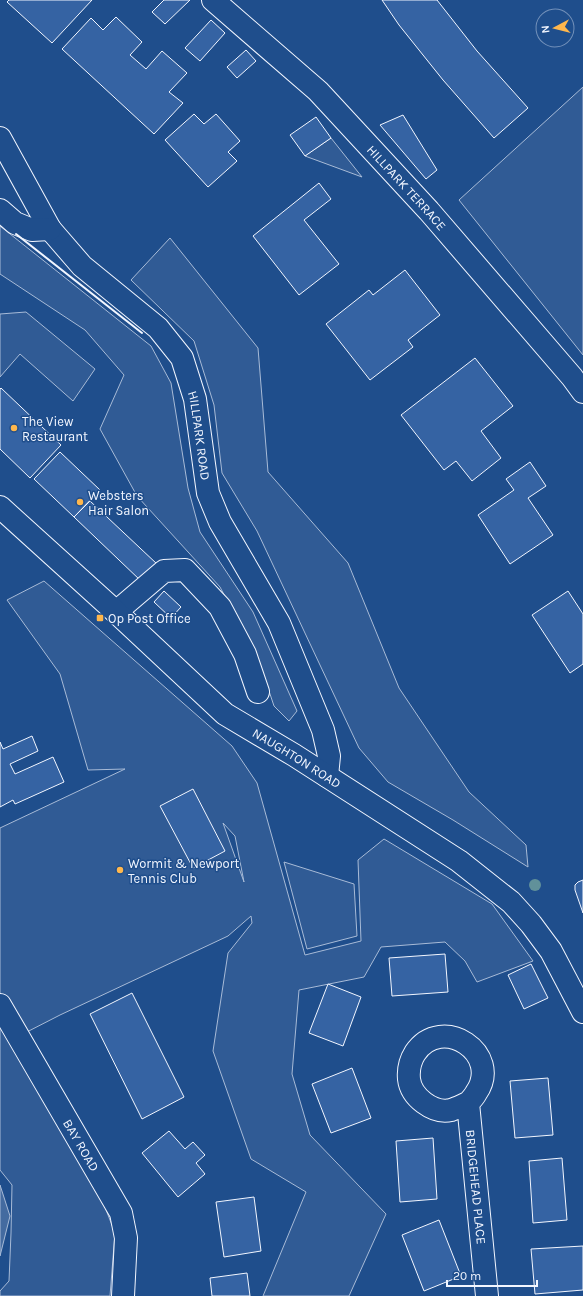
<svg xmlns="http://www.w3.org/2000/svg" width="583" height="1296" font-family="Karla,sans-serif">
  <style>
    .built { fill: #305b95; stroke: #a8bbd7; fill-rule: evenodd }
    .water { fill: #446ba0; stroke: #a8bbd7 }
    .building { fill: #3563a3; stroke: #f2f6ff }
    .lines { fill: none; stroke-linecap: round; stroke-linejoin: round }
    .minor-casing { stroke: #f2f6ff; stroke-width: 24 }
    .major-casing { stroke: #f2f6ff; stroke-width: 24 }
    .minor { stroke: #1f4e8c; stroke-width: 22 }
    .major { stroke: #1f4e8c; stroke-width: 22 }
    .wall { stroke: #f2f6ff; stroke-width: 2 }
    .tree { fill: #61919a }
    .poi-dot { fill: #ffb74d; stroke: #1f4e8c; stroke-width: 1.5 }
    .labels { text-anchor: middle; stroke-width: 3; stroke-linejoin: round; paint-order: stroke }
    .street-label { font-size: 13px; fill: #f2f6ff; stroke: #1f4e8c }
    .poi-label { font-size: 13px; fill: #f2f6ff; stroke: #1f4e8c; text-anchor: start }
  </style>
  <rect width="100%" height="100%" fill="#1f4e8c"/>
  <!-- built -->
  <g class="built">
    <path d="M583 87V355L459 200Z"/>
    <path d="M331 138 362 177 305 156Z"/>
    <path d="M0 226 151 346 171 383 188 488 200 532 253 612 297 711 289 721 274 706 259 661 220 587 137 496 100 429 124 375 85 330 0 274Z"/>
    <path d="M170 238 258 348 268 472 348 563 399 688 469 792 526 845 528 867 453 820 388 782 359 748 257 531 222 473 214 405 194 341 131 280Z"/>
    <path d="M26 312 95 369 73 401 20 354 0 377V314Z"/>
    <path d="M44 581 232 746 257 783 305 955 361 941 358 860 384 839 492 904 533 961 477 982 465 961 445 942 381 947 364 977 299 990 292 1074 310 1135 386 1214 349 1296H263L306 1192 251 1159 213 1051 228 953 252 923 251 916 228 936 60 1015 19 1036 0 1002V828L125 769 88 770 60 674 7 600ZM223 823 235 836 244 882Z"/>
    <path d="M284 862 354 884 357 936 307 949Z"/>
    <path d="M0 1025 103 1202 115 1233 110 1296H0V1291L9 1281 11 1233 12 1185 0 1170Z"/>
  </g>
  <!-- water -->
  <path class="water" d="M0 1185 10 1216 0 1256Z"/>
  <!-- building -->
  <g class="building">
    <path d="M9 0H92L52 43 7 2Z"/>
    <path d="M164 0H190L165 24 152 12Z"/>
    <path d="M382 0H437L477 51 528 108 494 138 443 80 399 25Z"/>
    <path d="M116 17 142 42 130 55 146 69 162 51 187 73 169 92 183 103 154 134 62 49 91 18 103 30Z"/>
    <path d="M211 20 225 33 200 61 185 48Z"/>
    <path d="M246 50 256 61 237 78 227 67Z"/>
    <path d="M194 114 204 124 216 114 240 141 228 152 237 161 208 187 165 140Z"/>
    <path d="M403 115 437 170 426 179 380 125Z"/>
    <path d="M316 117 331 138 305 156 290 135Z"/>
    <path d="M319 183 331 199 304 220 339 264 299 295 253 236Z"/>
    <path d="M405 270 440 315 408 340 413 347 370 380 326 324 369 290 373 295Z"/>
    <path d="M475 358 513 406 481 431 501 458 472 481 456 461 444 470 401 415Z"/>
    <path d="M1 388 61 445 30 478 0 449V389Z"/>
    <path d="M60 452 100 490 74 517 34 479Z"/>
    <path d="M530 462 546 486 528 498 553 535 510 564 478 515 514 490 506 479Z"/>
    <path d="M90 501 157 564 141 581 74 517Z"/>
    <path d="M164 591 181 607 171 618 154 602Z"/>
    <path d="M568 591 583 614V664L570 673 532 615Z"/>
    <path d="M32 736 38 751 10 764 15 774 53 757 64 782 15 804 13 800 0 807V742L3 749Z"/>
    <path d="M193 789 225 851 193 868 160 806Z"/>
    <path d="M583 880V913L575 890V885L578 882Z"/>
    <path d="M445 954 448 992 392 996 389 958Z"/>
    <path d="M531 964 548 998 524 1009 508 975Z"/>
    <path d="M328 984 361 997 343 1046 309 1033Z"/>
    <path d="M132 993 184 1097 142 1119 90 1014Z"/>
    <path d="M352 1068 371 1118 331 1133 312 1084Z"/>
    <path d="M548 1078 553 1135 515 1138 510 1081Z"/>
    <path d="M169 1131 185 1149 193 1142 205 1155 196 1163 205 1174 178 1197 142 1153Z"/>
    <path d="M433 1138 437 1199 400 1202 396 1141Z"/>
    <path d="M562 1158 567 1220 533 1223 529 1161Z"/>
    <path d="M254 1197 261 1251 224 1257 216 1202Z"/>
    <path d="M439 1220 461 1276 424 1291 402 1235Z"/>
    <path d="M583 1246V1290L535 1294 531 1249Z"/>
    <path d="M247 1273 250 1296H212L210 1278Z"/>
  </g>
  <g class="lines">
    <!-- minor casing -->
    <g class="minor-casing">
      <g id="minor">
        <path id="s1" d="M213 0 318 91 429 211 572 377 583 392"/>
        <path id="s2" d="M0 138 50 229 82 266 158 328 182 358 195 399 208 493 220 522 279 623 323 730 329 756 327 776"/>
        <path d="M0 210 15 223 32 230 50 229"/>
        <path d="M116 612 164 571 185 570 220 607 245 654 258 692"/>
        <path id="s3" d="M0 1005 121 1213 126 1238 123 1296"/>
        <path id="s4" d="M468 1103C463 1105 457 1108 451 1110 433 1114 411 1097 409 1079 408 1069 410 1061 415 1053 442 1013 503 1054 476 1093 474 1097 471 1100 468 1103L487 1296"/>
      </g>
    </g>
    <!-- major casing -->
    <g class="major-casing">
      <g id="major">
        <path id="s5" d="M0 507 116 612 225 714 294 755 459 861 511 902 531 924 551 951 583 1012"/>
      </g>
    </g>
    <!-- minor -->
    <use href="#minor" class="minor"/>
    <!-- major -->
    <use href="#major" class="major"/>
    <!-- wall -->
    <path class="wall" d="M16 234 142 333"/>
  </g>
  <!-- trees -->
  <circle class="tree" cx="535" cy="885" r="6"/>
  <!-- markers -->
  <g class="poi-dot">
    <circle cx="14" cy="428" r="4"/>
    <circle cx="80" cy="502" r="4"/>
    <rect x="96" y="614" width="8" height="8" rx="2"/>
    <circle cx="120" cy="870" r="4"/>
  </g>
  <g class="labels">
    <!-- street labels -->
    <g class="street-label">
      <text dy="5" stroke="none"><textPath href="#s1" startOffset="270">HILLPARK TERRACE</textPath></text>
      <text dy="5" stroke="none"><textPath href="#s2" startOffset="369">HILLPARK ROAD</textPath></text>
      <text dy="5" stroke="none"><textPath href="#s5" startOffset="390">NAUGHTON ROAD</textPath></text>
      <text dy="5" stroke="none"><textPath href="#s3" startOffset="162">BAY ROAD</textPath></text>
      <text dy="5" stroke="none"><textPath href="#s4" startOffset="315">BRIDGEHEAD PLACE</textPath></text>
    </g>
    <!-- poi labels -->
    <g class="poi-label">
      <text x="22" y="426">The View<tspan x="22" dy="15">Restaurant</tspan></text>
      <text x="88" y="500">Websters<tspan x="88" dy="15">Hair Salon</tspan></text>
      <text x="108" y="623">Op Post Office</text>
      <text x="128" y="868">Wormit &amp; Newport<tspan x="128" dy="15">Tennis Club</tspan></text>
    </g>
  </g>
  <!-- north arrow -->
  <g transform="translate(555 28) rotate(263)"><circle r="19" fill="#1f4e8c" stroke="#7391ba"/>
  <path d="M0-3L7 15L0 10L-7 15Z" fill="#ffb74d"/>
  <text y="-6" font-size="11" font-weight="bold" text-anchor="middle" fill="#f2f6ff">N</text>
  </g>
  <!-- scale -->
  <path d="M447 1280v6h90v-6" fill="none" stroke="#f2f6ff" stroke-width="2"/>
  <text x="453" y="1280" font-size="12" fill="#f2f6ff" stroke="#1f4e8c" stroke-width="3" paint-order="stroke">20 m</text>
</svg>
